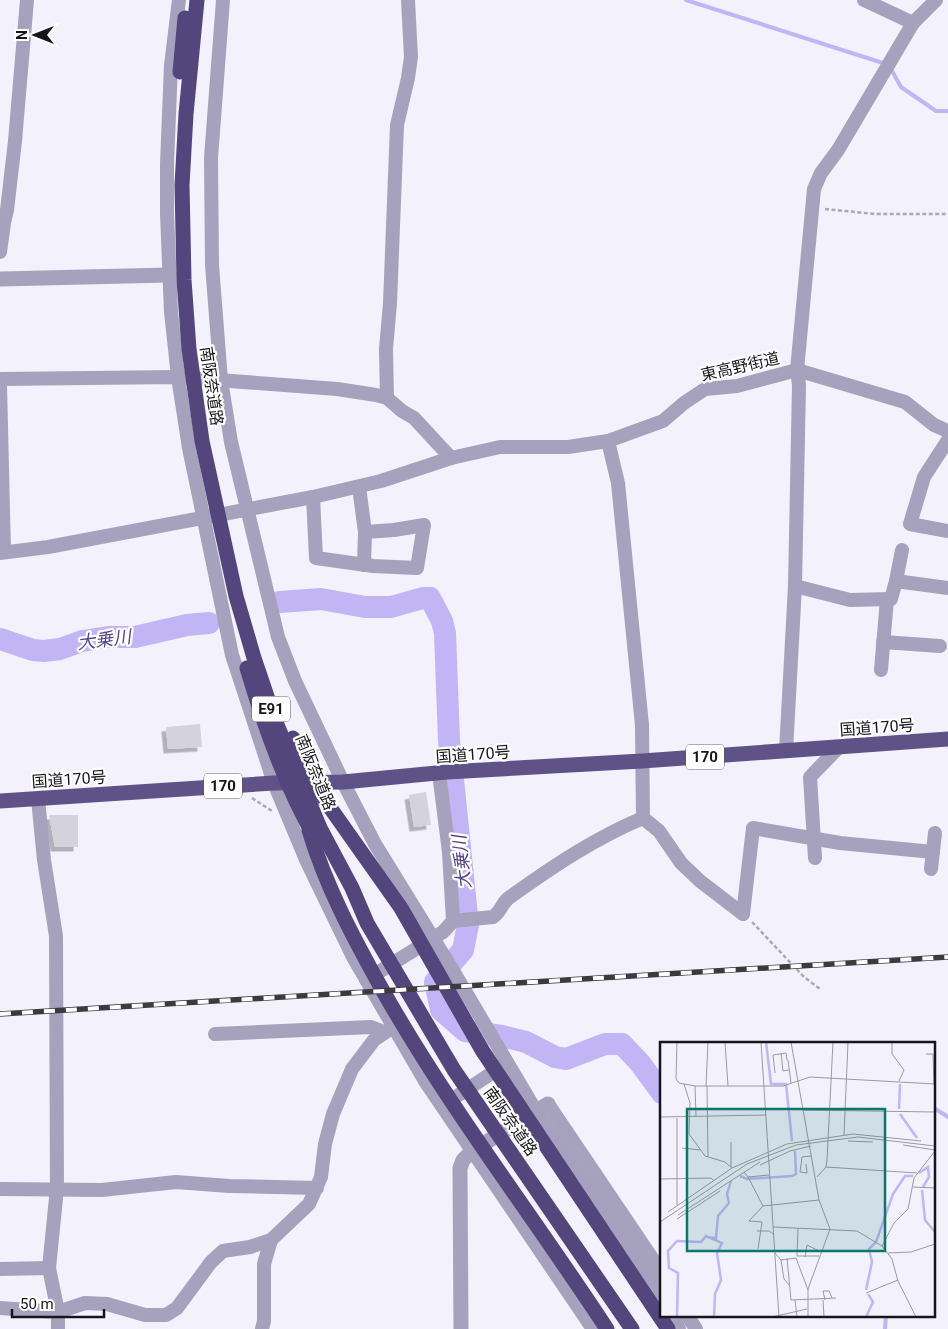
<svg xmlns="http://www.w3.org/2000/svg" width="948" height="1329" font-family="Roboto,'Noto Sans JP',sans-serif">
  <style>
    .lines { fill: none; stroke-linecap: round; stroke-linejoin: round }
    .stream { stroke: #c2b5f5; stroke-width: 4 }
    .river { stroke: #c2b5f5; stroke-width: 22 }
    .building { fill: #d4d2dd; filter: url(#shadow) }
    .path { stroke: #aba9b2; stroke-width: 2.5; stroke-dasharray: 4 2.5; stroke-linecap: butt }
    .minor { stroke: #a6a1bd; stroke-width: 14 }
    .tertiary { stroke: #a6a1bd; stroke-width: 15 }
    .trunk { stroke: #5e5286; stroke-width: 15 }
    .motorway { stroke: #53467d; stroke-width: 15 }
    .rail-casing { stroke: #3b3a3f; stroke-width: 5.5 }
    .rail { stroke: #fff; stroke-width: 4; stroke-dasharray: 11; stroke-linecap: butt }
    .labels { text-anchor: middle; stroke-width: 4.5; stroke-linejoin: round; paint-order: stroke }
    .shield { fill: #fff; stroke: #5c5b5e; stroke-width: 1 }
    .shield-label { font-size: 15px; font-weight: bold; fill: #161519 }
    .street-label { font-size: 16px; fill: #161519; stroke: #fff }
    .water-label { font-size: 18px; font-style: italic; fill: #55408b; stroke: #fff }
    .inset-river { fill: none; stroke: #c2b5f5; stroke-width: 2.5 }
    .inset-road { fill: none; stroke: #9b99a1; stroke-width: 1 }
    .view { fill: #0f766e; fill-opacity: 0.15; stroke: #0f766e; stroke-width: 2.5 }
    .inset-edge { fill: none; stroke: #161519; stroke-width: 2.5 }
  </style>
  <defs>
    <filter id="shadow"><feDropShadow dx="-4.5" dy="4.5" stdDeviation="0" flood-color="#0004"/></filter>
  </defs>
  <rect width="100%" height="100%" fill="#f3f1fc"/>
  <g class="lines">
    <!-- stream -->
    <g class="stream">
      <path d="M686 0 886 64"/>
      <path d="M891 69 901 87 936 111H948"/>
      <path d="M934 1108 948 1117"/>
      <path d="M885 1329 886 1315"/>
    </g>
    <!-- river -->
    <g class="river">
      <path d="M280 602 321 599 365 607H391L423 598H430L442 621 445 633 449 741 468 925 463 950 435 982 441 1010 465 1031 502 1036 526 1042 555 1057 566 1059 605 1044H622L640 1063 662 1093"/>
      <path d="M0 639 33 650 44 651 60 649 82 641 108 637H135L187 625 209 623"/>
    </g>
  </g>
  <!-- building -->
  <g class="building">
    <path d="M200 724 202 747 168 749 166 727Z"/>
    <path d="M426 792 431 825 414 827 409 795Z"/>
    <path d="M49 815H78V847H55Z"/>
  </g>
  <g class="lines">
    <!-- path -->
    <g class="path">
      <path d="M825 209 875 214H948"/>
      <path d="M252 798 272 811"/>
      <path d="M752 922 803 976 820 989"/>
    </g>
    <!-- minor -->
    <g class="minor">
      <path d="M179 0 171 65 167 164V213L171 312 178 377 189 448 232 655 274 783 307 862 353 957 425 1081 593 1329"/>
      <path d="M223 0 211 158 212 265 221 380 231 442 278 637 295 681 343 782 375 844 452 969 536 1111 662 1296"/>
      <path d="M864 0 913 23"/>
      <path d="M0 252 4 223 7 210 15 141 27 0"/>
      <path d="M0 379 178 377 337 389 376 395 387 398 402 411 414 418 451 458"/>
      <path d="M0 385 4 552"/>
      <path d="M387 398 386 349 390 303 397 125 408 78 411 57 408 0"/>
      <path d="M948 440 924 477 910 524 948 531"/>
      <path d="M608 441 618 483 642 725 643 818 659 831 681 863 700 881 743 914"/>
      <path d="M359 487 365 532 364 565"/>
      <path d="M313 497 316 558 373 566 417 568 424 525 394 530 365 532"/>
      <path d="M0 553 48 547 313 497 381 481 451 458 500 447H568L608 441 663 421 684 403 705 389 737 386 797 370 905 402 934 425 948 431"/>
      <path d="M896 581 902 550"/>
      <path d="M795 586 850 600 891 599 896 581 948 588"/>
      <path d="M883 642 940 646"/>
      <path d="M881 670 887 599"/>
      <path d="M786 751 795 586 799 385 797 370 814 189 821 173 838 150 913 23 936 0"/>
      <path d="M38 799 44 860 56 936 57 1188 49 1268 58 1312V1329"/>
      <path d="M815 858 810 777 839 747"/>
      <path d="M931 869 935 833"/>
      <path d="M743 914 753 828 840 843 933 852"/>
      <path d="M453 921 493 917C501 912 502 902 510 897 552 867 595 838 643 818"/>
      <path d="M366 980 443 932 453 921 449 852 439 773"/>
      <path d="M215 1034 371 1027 384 1032"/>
      <path d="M548 1104 662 1273"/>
      <path d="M442 1106 504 1065"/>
      <path d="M0 1189 102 1190 176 1182 229 1186 317 1188"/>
      <path d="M0 1269 49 1268"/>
      <path d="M0 1308 58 1312 85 1303 107 1304 145 1315H166L177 1308 211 1262 223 1251 250 1247 271 1240 309 1204 321 1177 325 1144 333 1114 352 1069 374 1040 393 1027"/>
      <path d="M672 1315 679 1329"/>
      <path d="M687 1315 696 1329"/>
      <path d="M262 1329 264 1321V1264L271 1240"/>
    </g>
    <!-- tertiary -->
    <g class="tertiary">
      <path d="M0 279 169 275"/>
      <path d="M461 1329 460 1168 463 1160 472 1151 548 1104"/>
    </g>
    <!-- trunk -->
    <path class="trunk" d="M0 801 274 783 343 782 447 772 642 761 948 739"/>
    <!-- motorway -->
    <g class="motorway">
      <path d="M197 0 186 114 182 185 184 280 189 349 202 441 236 596 254 658 275 720 320 828 352 888 367 923 454 1070 632 1329"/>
      <path d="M180 72 185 18"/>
      <path d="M247 668C264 726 285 785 315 838"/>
      <path d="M293 738 313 779 324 799 401 908 482 1050 668 1329"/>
      <path d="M309 830C326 887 354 939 383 991 450 1109 533 1216 607 1329"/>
    </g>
    <!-- rail casing -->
    <g class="rail-casing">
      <path id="rail" d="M0 1014 948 957"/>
    </g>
    <!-- rail -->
    <use href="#rail" class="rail"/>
  </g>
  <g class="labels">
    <!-- shield labels -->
    <g class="shield">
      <rect x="252" y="696.5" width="38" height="25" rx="4"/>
      <rect x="686" y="744.5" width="38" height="25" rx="4"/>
      <rect x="204" y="773.5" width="38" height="25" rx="4"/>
    </g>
    <g class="shield-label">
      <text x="271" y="714">E91</text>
      <text x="705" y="762">170</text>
      <text x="223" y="791">170</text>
    </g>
    <!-- street labels -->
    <g class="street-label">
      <text transform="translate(740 366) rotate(-13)" y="6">東高野街道</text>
      <text transform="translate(212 386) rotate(82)" y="6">南阪奈道路</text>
      <text transform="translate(877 727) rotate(-4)" y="6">国道170号</text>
      <text transform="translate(473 754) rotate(-4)" y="6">国道170号</text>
      <text transform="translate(316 772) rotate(68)" y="6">南阪奈道路</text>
      <text transform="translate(69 779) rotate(-4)" y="6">国道170号</text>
      <text transform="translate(511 1121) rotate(55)" y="6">南阪奈道路</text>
    </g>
    <!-- water labels -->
    <g class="water-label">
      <text transform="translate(104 640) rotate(-7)" y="6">大乗川</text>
      <text transform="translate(462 862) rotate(-96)" y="6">大乗川</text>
    </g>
  </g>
  <!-- overview -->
  <g transform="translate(660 1042)">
    <rect width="275" height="275" fill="#f3f1fc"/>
    <path class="inset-river" d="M106 0 111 42H126L132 99M239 67 240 42M240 72 257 96M259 131 268 125 269 135 263 145M80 134 87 137 132 134 136 132 135 109M262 148 265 178 275 190M47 195 56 196 58 174 69 161 67 152 71 139M206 248 212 220 209 207 216 200 233 152 245 134H253M17 275 18 231 9 226 8 209 17 199 41 200 46 194 62 201 57 211 61 238 55 252 54 275M206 275 213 260 208 252"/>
    <path class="inset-road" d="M17 0 16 37 19 41 35 44H123L150 35 275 42M65 0 68 44M101 0 119 275M131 0 159 158 170 187 148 247V275M232 0V12L244 28 239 39M121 11 123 29 129 28M266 12H273L274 42M128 18 131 41M115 31 113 13 126 11 127 18M24 42 30 61 29 92 45 114 65 120 72 126M35 44 36 75M46 44 48 0M47 44 48 115M143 68 275 70M0 75 106 73M17 76V163M184 93 188 0M188 99 213 100M71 100V125M243 103 275 108M22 106 40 108M146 122 147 131 140 130 142 115 151 114M100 123 130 109 151 104M166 125 257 131M84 130 88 135 109 133M88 135 103 164M157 135 166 125 167 118 173 0M0 137 51 136 54 139M253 145 275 146M8 170 72 126 127 102 193 92 261 99M18 173 100 120M17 177 60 149M89 179 103 164 159 158M89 179 102 180 98 207M0 180 87 122 136 103 198 95 275 104M113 185 197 189 222 204 232 217 238 239 256 275M138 186 137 214H159M97 189H109L113 192M222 204 234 181 248 167 254 136 275 109M115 211 121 218 124 237 130 244M228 211 251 210 275 202M145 215 147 203 161 210M127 216 131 258 176 256M121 218 136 216 148 248M206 251 238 238M135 258 137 275M163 258 164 275M165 258 163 249H169L172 256M112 275 147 267"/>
    <path class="view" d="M27 67H225V209H27Z"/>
    <rect width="275" height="275" class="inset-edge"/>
  </g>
  <!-- north arrow -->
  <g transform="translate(35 35) rotate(270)" stroke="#ffffff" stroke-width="4" paint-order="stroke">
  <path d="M0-4L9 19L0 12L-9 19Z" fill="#161519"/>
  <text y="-8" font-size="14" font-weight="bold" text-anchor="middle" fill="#161519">N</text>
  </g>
  <!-- scale -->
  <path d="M12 1309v8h92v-8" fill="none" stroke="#161519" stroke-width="2.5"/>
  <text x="20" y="1309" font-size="15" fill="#161519" stroke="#ffffff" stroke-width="4" paint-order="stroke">50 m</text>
</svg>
